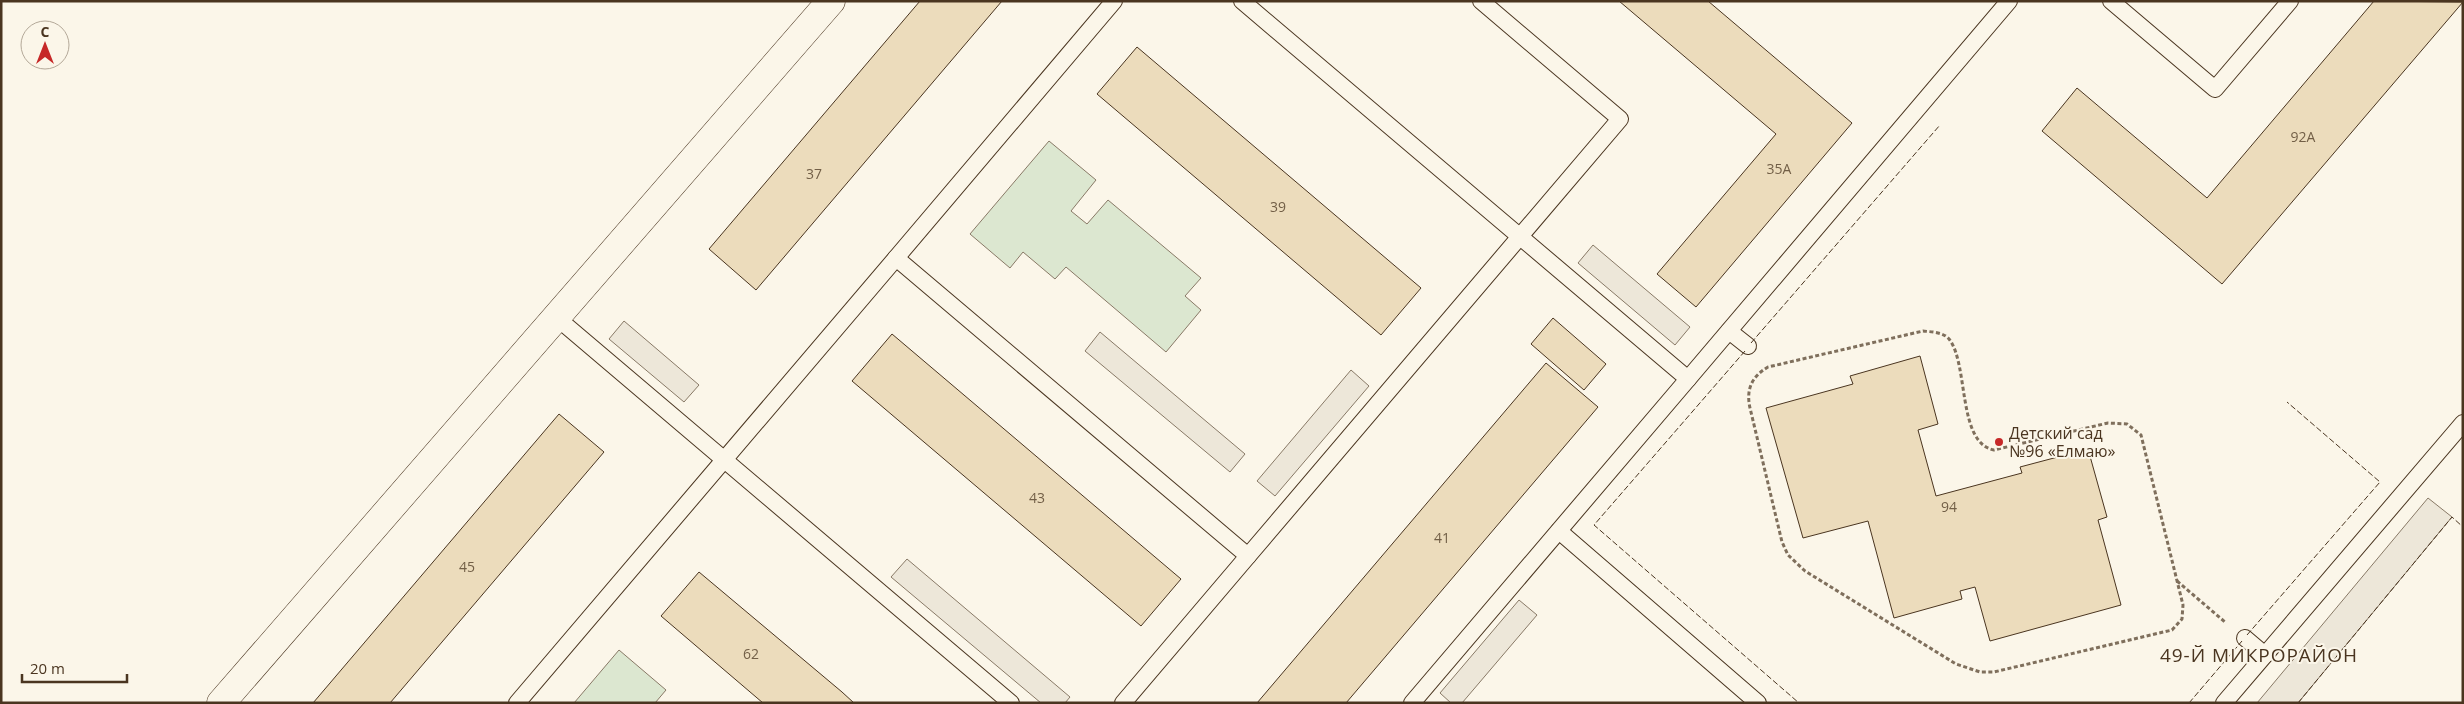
<svg xmlns="http://www.w3.org/2000/svg" width="2464" height="704" font-family="'Open Sans',sans-serif">
  <style>
    .green { fill: #dce7d0; stroke: #887966 }
    .parking { fill: #ede7d9; stroke: #887966 }
    .building { fill: #ecdcbc; stroke: #4a3520 }
    .lines { fill: none; stroke-linecap: round; stroke-linejoin: round }
    .service-casing { stroke: #4a3520; stroke-width: 18 }
    .minor-casing { stroke: #4a3520; stroke-width: 29 }
    .path { stroke: #7f6f5c; stroke-width: 3; stroke-dasharray: 4 2.5; stroke-linecap: butt }
    .service { stroke: #fbf6e9; stroke-width: 16 }
    .minor { stroke: #fbf6e9; stroke-width: 28 }
    .fence { stroke: #4a3520; stroke-width: 1; stroke-dasharray: 6 2.5; stroke-linecap: butt }
    .poi-dot { fill: #c62828; stroke: #fbf6e9; stroke-width: 2 }
    .labels { text-anchor: middle; stroke-width: 4; stroke-linejoin: round; paint-order: stroke }
    .number-label { font-size: 14px; fill: #725f47 }
    .poi-label { font-size: 16px; fill: #4a3520; stroke: #fbf6e9; text-anchor: start }
    .quarter-label { font-size: 19px; letter-spacing: 1px; fill: #4a3520; stroke: #fbf6e9 }
  </style>
  <rect width="100%" height="100%" fill="#fbf6e9"/>
  <!-- green -->
  <g class="green">
    <path d="M1049 141 1096 180 1071 211 1087 224 1108 200 1201 278 1185 296 1201 310 1166 352 1066 267 1055 279 1023 252 1010 268 970 234Z"/>
    <path d="M619 650 666 690 655 703H574Z"/>
  </g>
  <!-- parking -->
  <g class="parking">
    <path d="M1593 245 1690 327 1675 345 1578 263Z"/>
    <path d="M624 321 699 385 684 402 609 339Z"/>
    <path d="M1100 332 1245 454 1230 472 1085 351Z"/>
    <path d="M1351 370 1369 386 1275 496 1257 481Z"/>
    <path d="M2428 498 2452 517 2298 703H2257Z"/>
    <path d="M907 559 1070 697 1065 703H1041L891 577Z"/>
    <path d="M1519 600 1537 615 1462 703H1451L1440 693Z"/>
  </g>
  <!-- building -->
  <g class="building">
    <path d="M920 1H1002L756 290 709 249Z"/>
    <path d="M1619 1H1708L1852 123 1696 307 1657 274 1776 134Z"/>
    <path d="M2374 1 2463 2 2222 284 2042 131 2077 88 2207 198Z"/>
    <path d="M1137 47 1421 288 1381 335 1097 94Z"/>
    <path d="M1553 318 1606 364 1584 390 1531 344Z"/>
    <path d="M892 334 1181 579 1141 626 852 381Z"/>
    <path d="M1920 356 1938 424 1918 430 1936 496 2022 473 2020 467 2088 449 2107 517 2098 520 2121 605 1990 641 1975 587 1960 591 1962 599 1894 618 1868 521 1803 538 1766 408 1853 384 1850 376Z"/>
    <path d="M1546 363 1598 407 1346 703H1257Z"/>
    <path d="M559 414 604 452 390 703H313Z"/>
    <path d="M699 572 842 692 854 703H763L661 616Z"/>
  </g>
  <g class="lines">
    <!-- service casing -->
    <g class="service-casing">
      <g id="service">
        <path d="M1242 1 1688 379 1412 703"/>
        <path d="M2111 1 2215 89 2290 1"/>
        <path d="M896 258 1114 1"/>
        <path d="M556 317 1011 703"/>
        <path d="M1729 331 1748 346"/>
        <path d="M1688 379 2009 1"/>
        <path d="M1559 531 1758 703"/>
        <path d="M1248 556 1620 119 1481 1"/>
        <path d="M2245 638 2265 655"/>
        <path d="M517 703 896 258 1248 556 1123 703"/>
        <path d="M2224 703 2463 423"/>
      </g>
    </g>
    <!-- minor casing -->
    <g class="minor-casing">
      <path id="minor" d="M221 703 831 1"/>
    </g>
    <!-- path -->
    <g class="path">
      <path d="M1923 331C1932 332 1943 332 1949 339 1969 364 1957 443 1994 450L2108 423 2127 424 2141 435 2183 605 2182 619 2172 630 1994 672H1980L1956 664 1805 571 1788 555 1782 542 1750 408C1746 390 1751 377 1768 367Z"/>
      <path d="M2177 581 2225 622"/>
    </g>
    <!-- service -->
    <use href="#service" class="service"/>
    <!-- minor -->
    <use href="#minor" class="minor"/>
    <!-- fence -->
    <g class="fence">
      <path d="M1751 343 1940 125"/>
      <path d="M1745 351 1594 525 1799 703"/>
      <path d="M2247 635 2380 482 2287 402"/>
      <path d="M2189 703 2242 641"/>
      <path d="M2298 703 2452 517 2463 527"/>
    </g>
  </g>
  <!-- markers -->
  <circle class="poi-dot" cx="1999" cy="442" r="5"/>
  <g class="labels">
    <!-- number labels -->
    <g class="number-label">
      <text x="2303" y="142">92А</text>
      <text x="1779" y="174">35А</text>
      <text x="814" y="179">37</text>
      <text x="1278" y="212">39</text>
      <text x="1037" y="503">43</text>
      <text x="1949" y="512">94</text>
      <text x="1442" y="543">41</text>
      <text x="467" y="572">45</text>
      <text x="751" y="659">62</text>
    </g>
    <!-- poi labels -->
    <g class="poi-label">
      <text x="2009" y="439">Детский сад<tspan x="2009" dy="18">№96 «Елмаю»</tspan></text>
    </g>
    <!-- quarter labels -->
    <g class="quarter-label">
      <text x="2259" y="662">49-Й МИКРОРАЙОН</text>
    </g>
  </g>
  <!-- border -->
  <rect width="2464" height="704" fill="none" stroke="#4a3520" stroke-width="5"/>
  <!-- north arrow -->
  <g transform="translate(45 45)"><circle r="24" fill="#fbf6e9" stroke="#b4a999"/>
  <path d="M0-4L9 19L0 12L-9 19Z" fill="#c62828"/>
  <text y="-8" font-size="14" font-weight="bold" text-anchor="middle" fill="#4a3520">С</text>
  </g>
  <!-- scale -->
  <path d="M22 674v8h105v-8" fill="none" stroke="#4a3520" stroke-width="2.5"/>
  <text x="30" y="674" font-size="15" fill="#4a3520" stroke="#fbf6e9" stroke-width="4" paint-order="stroke">20 m</text>
</svg>
